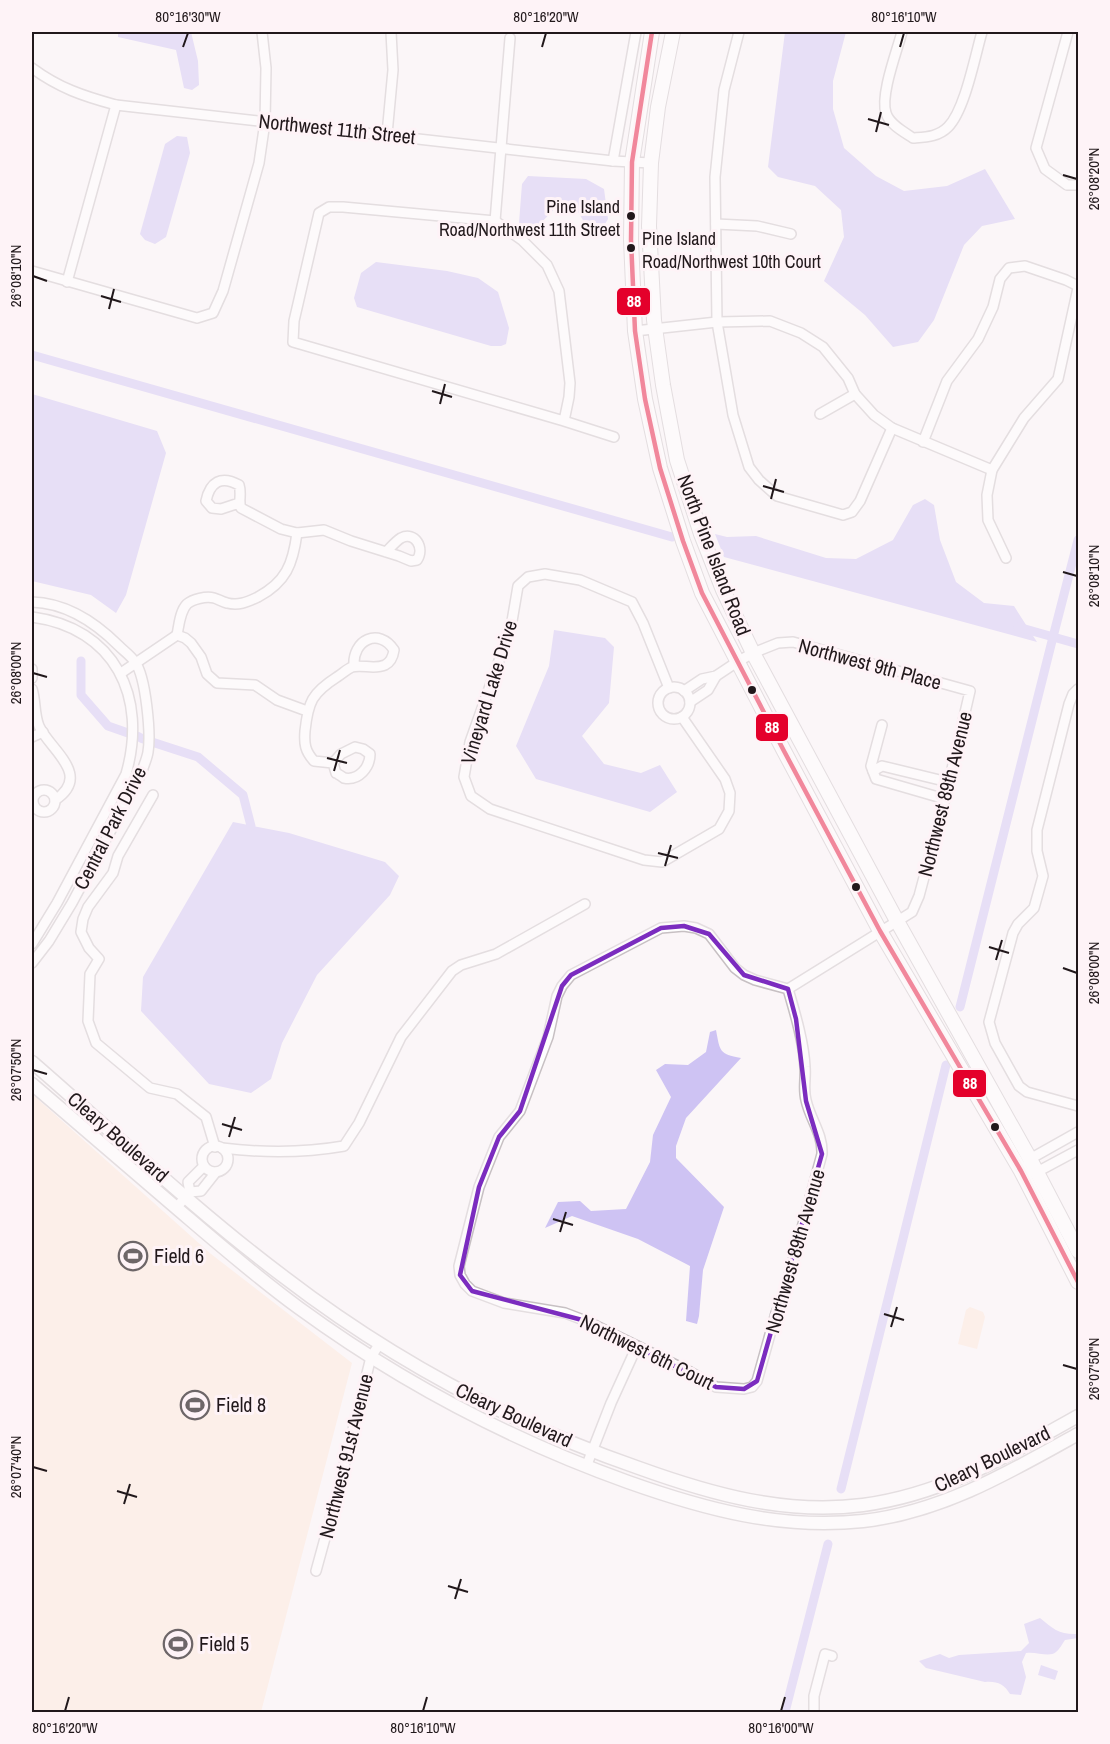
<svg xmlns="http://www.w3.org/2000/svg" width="1110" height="1744" font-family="'Archivo Narrow',sans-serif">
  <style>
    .green { fill: #fce6d7 }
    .water { fill: #cec3f3 }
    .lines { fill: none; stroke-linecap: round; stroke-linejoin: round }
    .canal { stroke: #cec3f3; stroke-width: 9 }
    .minor-casing { stroke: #c7c0c3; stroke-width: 12 }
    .tertiary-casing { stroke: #c7c0c3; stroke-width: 15 }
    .secondary-casing { stroke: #c7c0c3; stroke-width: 16 }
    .minor { stroke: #fefefe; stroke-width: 9 }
    .tertiary { stroke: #fefefe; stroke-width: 12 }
    .secondary { stroke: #fefefe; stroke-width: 14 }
    .bus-1-casing { stroke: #fef3f7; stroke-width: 9 }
    .bus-1 { stroke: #e4002b; stroke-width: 4.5 }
    .marked { fill: none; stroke: #7b2cbf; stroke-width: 4.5; stroke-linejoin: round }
    .ticks { fill: none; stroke: #21181b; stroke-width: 2 }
    .bus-dot { fill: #21181b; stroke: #fef3f7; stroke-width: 2 }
    .labels { text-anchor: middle; stroke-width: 6; stroke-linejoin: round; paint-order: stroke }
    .bus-label { font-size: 18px; fill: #21181b; stroke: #fef3f7; text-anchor: end }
    .street-label { font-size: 20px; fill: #21181b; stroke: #fef3f7 }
    .poi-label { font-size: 20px; fill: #21181b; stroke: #fef3f7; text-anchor: start }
    .line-badge { stroke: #fef3f7; stroke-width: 2 }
    .badge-label { font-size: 16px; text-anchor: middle; font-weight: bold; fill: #fff }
    .neatline { fill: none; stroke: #21181b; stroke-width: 2 }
    .ticks-label { font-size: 15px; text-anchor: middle; fill: #21181b }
  </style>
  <rect width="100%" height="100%" fill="#fbf6f8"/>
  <!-- green -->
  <g class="green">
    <path d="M32 1094 211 1254 352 1363 261 1712H32Z"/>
    <path d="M970 1307 983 1312 985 1317 977 1349 958 1344 966 1310Z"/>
  </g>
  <!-- water -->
  <g class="water">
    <path d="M118 32H191L198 61 199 85 192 90 184 88 176 50 118 37Z"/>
    <path d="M785 32H846L833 81V109L844 148 876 176 904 191 947 186 985 169 1015 219 982 226 964 245 934 320 918 342 893 347 865 315 824 281 844 237 841 210 815 186 778 177 768 167Z"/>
    <path d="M177 136 187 137 190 153 166 237 155 244 145 240 140 234 165 144Z"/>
    <path d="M528 176 586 179 604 189 608 219 605 224 587 227 574 205 561 202 538 226 529 228 519 223 522 184Z"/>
    <path d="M376 262 447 271 478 278 498 292 509 328 506 344 501 346H491L357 307 354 298 361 273Z"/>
    <path d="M32 394 157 431 166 453 126 595 116 613 91 595 32 581Z"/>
    <path d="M925 499 934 505 940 540 956 582 984 603 1014 606 1037 642 724 557 715 534 727 537 756 536 826 558 856 559 893 540 913 505Z"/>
    <path d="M554 630 605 638 614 647 609 703 582 736 604 764 641 773 660 765 677 792 650 812 536 779 516 746 549 666Z"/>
    <path d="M233 822 289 833 385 862 399 876 390 895 317 975 282 1043 271 1079 251 1093 209 1084 141 1011 143 977Z"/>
    <path d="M716 1030C720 1051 719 1054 741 1058L686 1118 676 1146V1158L724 1207 703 1270 699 1316 697 1324 686 1321 690 1266 638 1239 572 1216 545 1228 558 1202 580 1201 591 1211 626 1209 650 1162 653 1135 671 1097 656 1070 665 1064 688 1065 706 1052 710 1032Z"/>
    <path d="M1040 1618C1053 1629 1060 1635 1078 1634V1638L1065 1640C1063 1643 1059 1650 1056 1652 1049 1658 1036 1651 1026 1653L1022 1662 1026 1677 1021 1695 1010 1694C1004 1684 997 1681 985 1682L926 1668 919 1661 940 1654 949 1658 959 1655 1021 1651 1029 1643 1024 1624Z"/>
    <path d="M1041 1665 1058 1671 1055 1680 1038 1675Z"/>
  </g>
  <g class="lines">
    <!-- canal -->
    <g class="canal">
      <path d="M32 355 672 537"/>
      <path d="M1018 627 1078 644"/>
      <path d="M81 661V695L108 726 128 733"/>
      <path d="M137 736 143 739"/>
      <path d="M152 742 198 757 243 795 251 826"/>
      <path d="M960 1007 1053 637 1078 540"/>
      <path d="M841 1489 946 1065"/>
      <path d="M785 1712 828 1544"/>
    </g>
    <!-- minor casing -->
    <g class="minor-casing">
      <g id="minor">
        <path d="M739 32 724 90 715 177 717 322 733 415 749 467 759 480 777 496 843 515 852 512 860 501 892 428"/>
        <path d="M902 32C897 51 880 95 886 113 889 124 904 132 913 138 926 137 938 137 948 127 965 110 975 56 982 32"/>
        <path d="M1068 32 1036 148 1045 169 1067 185H1078"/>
        <path d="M32 68C59 88 83 96 116 105L613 161 651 163"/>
        <path d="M387 134 393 70 391 32"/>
        <path d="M613 161 636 32"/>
        <path d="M495 221 510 38"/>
        <path d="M716 224 757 226 791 234"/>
        <path d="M32 271 197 318 213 313 223 291 259 163 265 122 266 68 262 32"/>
        <path d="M67 282 116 105"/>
        <path d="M635 331 717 322 770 321 801 333 823 347 848 378 855 394 874 415 892 428 992 470"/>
        <path d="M820 414 855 394"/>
        <path d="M564 421 569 397 570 383 559 291 547 265 522 240 495 221 343 207H329L319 213 294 321 293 342 564 421 614 437"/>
        <path d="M923 442 947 381 978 339 993 307 1000 279 1009 268 1025 266 1066 280 1078 286"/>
        <path d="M239 503 221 509 212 508 206 501C210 482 221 475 239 485 242 494 238 501 241 508L281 529 297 533 324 530 351 541 399 556 411 561 417 560C425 548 415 531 401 538 396 541 390 548 386 552"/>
        <path d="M1006 558 988 520 987 495 992 470 1024 418 1058 379 1078 288"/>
        <path d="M32 602C66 603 95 622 119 646 124 651 131 656 135 662 146 677 151 734 148 752 147 759 143 767 141 774L72 903 49 941 32 963"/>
        <path d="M32 617C115 628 148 697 126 774L57 903 32 944"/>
        <path d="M177 635C179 625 180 611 187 604 193 599 206 596 214 598 218 599 222 602 227 603 239 606 247 602 258 597 286 582 293 564 297 533"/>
        <path d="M177 635 185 638 191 643 201 657 207 674 217 683 255 685 277 700 307 711"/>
        <path d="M32 669V678"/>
        <path d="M121 673 177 635"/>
        <circle cx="674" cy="703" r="16"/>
        <path d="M669 688 643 623 632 602 580 580 545 574 528 577 518 586 511 627 470 742 464 777 471 796 490 809 644 860 662 862 719 829 729 811 730 793 725 779 682 717"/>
        <path d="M32 689C36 701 34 714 39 726 49 749 93 775 55 800"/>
        <path d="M1078 689 1073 694 1069 704 1037 830V851L1043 876 1034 908 1018 924 1013 933 989 1022 995 1043 1019 1086 1027 1092 1078 1106"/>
        <path d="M684 691 702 679 716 676 737 662 753 653 778 643 793 642 970 691 945 799 919 896 912 912 788 989C795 1013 804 1043 805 1067 806 1079 803 1089 806 1100 810 1119 823 1134 822 1154L784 1294 776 1313 757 1381 752 1387 744 1389 716 1387 690 1372 586 1321 565 1313 504 1303 472 1291 465 1284 460 1275 459 1266 479 1187 499 1137 520 1111 548 1037 557 996 562 986 571 975 661 928 684 926 696 928 709 934 735 968 744 975 755 980 788 989"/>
        <path d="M690 702 708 690 716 676"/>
        <path d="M882 725 871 766 876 779 945 799"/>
        <path d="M32 737 43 732"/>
        <path d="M333 763 341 754 355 747 363 749 370 754C370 767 359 781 344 778 344 778 337 773 336 773L333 763 314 761C305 751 304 744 305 731 308 702 312 693 337 677 342 674 347 669 352 667 362 664 374 670 385 665 391 662 393 657 394 650 379 627 352 640 354 666"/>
        <path d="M873 771 882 766 948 782"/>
        <circle cx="44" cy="801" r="11"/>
        <path d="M153 795 118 856 113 873 88 907 83 919 81 932 89 948 99 959 90 974 88 1021 96 1043 150 1088 177 1094 206 1117 215 1147"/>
        <circle cx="215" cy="1159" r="13"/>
        <path d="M222 1148C263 1153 304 1153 344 1146L359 1123 401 1037 452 971 461 965 496 954 585 904"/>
        <path d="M1028 1162 1030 1159 1078 1132"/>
        <path d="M1032 1172H1037L1078 1150"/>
        <path d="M190 1192 188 1182 204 1166"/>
        <path d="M176 1208 190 1192 201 1191 216 1172"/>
        <path d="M586 1467 611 1403 637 1346"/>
        <path d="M316 1571 336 1498 371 1357 380 1343"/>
        <path d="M814 1712V1696L825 1654 832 1656"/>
      </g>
    </g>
    <!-- tertiary casing -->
    <g class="tertiary-casing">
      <g id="tertiary">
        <path d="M32 1062C115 1134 196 1211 284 1277 391 1359 512 1424 639 1468 711 1494 785 1515 863 1505 945 1494 1008 1455 1078 1416"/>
        <path d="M32 1084C79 1124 126 1165 173 1205 214 1240 255 1276 299 1308 399 1381 511 1440 628 1482 704 1509 781 1530 863 1521 942 1512 1010 1472 1078 1434"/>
      </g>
    </g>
    <!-- secondary casing -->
    <g class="secondary-casing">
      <g id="secondary">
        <path d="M652 32 632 162 631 240 635 331 645 399 660 468 683 541 702 593 784 751 880 931 1021 1171 1078 1282"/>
        <path d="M673 32 658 107 651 163 649 226 654 320 663 385 677 460 701 534 723 590 753 653 897 921 1030 1159 1078 1251"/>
      </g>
    </g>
    <!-- minor -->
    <use href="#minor" class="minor"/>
    <!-- tertiary -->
    <use href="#tertiary" class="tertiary"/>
    <!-- secondary -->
    <use href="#secondary" class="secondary"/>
    <!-- bus-1 casing -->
    <g class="bus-1-casing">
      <path id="bus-1" d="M652 32 632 162 631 240 635 331 645 399 660 468 683 541 702 593 784 751 880 931 1021 1171 1078 1282"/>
    </g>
    <!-- bus-1 -->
    <use href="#bus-1" class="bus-1"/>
  </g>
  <!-- marked area -->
  <path d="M0 0H1110V1744H0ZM684 926 709 934 744 975 788 989 796 1019 806 1101 822 1154 757 1381 744 1389 716 1387 586 1321 472 1291 460 1275 479 1187 499 1137 520 1111 562 986 571 975 661 928Z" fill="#fbf6f8" fill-opacity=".55" fill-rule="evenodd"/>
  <path class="marked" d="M684 926 709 934 744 975 788 989 796 1019 806 1101 822 1154 757 1381 744 1389 716 1387 586 1321 472 1291 460 1275 479 1187 499 1137 520 1111 562 986 571 975 661 928Z"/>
  <!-- ticks -->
  <path class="ticks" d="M183 47 188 33M542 47 546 33M900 47 904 33M868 119 889 125M876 132 881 112M1063 175 1077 179M33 276 47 281M101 296 121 302M109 309 114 289M432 391 452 397M440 404 445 384M763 486 784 492M771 499 776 479M1063 572 1077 576M33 673 47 677M327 758 347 763M334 771 340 750M658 853 678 858M665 866 671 845M989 947 1009 953M996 960 1002 940M1063 968 1077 973M33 1070 47 1074M222 1124 242 1130M229 1137 235 1117M553 1219 573 1225M560 1232 566 1212M884 1314 904 1320M891 1327 897 1307M1063 1365 1077 1369M33 1467 47 1471M117 1491 137 1497M124 1504 130 1484M448 1586 468 1592M455 1599 461 1579M65 1711 69 1697M423 1711 427 1697M781 1711 785 1697"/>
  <!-- icons -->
  <defs>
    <g id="stadium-ring" transform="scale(1.5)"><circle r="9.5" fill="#fef3f7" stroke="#6d6668" stroke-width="1.5"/><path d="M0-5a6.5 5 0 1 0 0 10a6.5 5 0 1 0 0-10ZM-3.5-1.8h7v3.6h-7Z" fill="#6d6668"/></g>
  </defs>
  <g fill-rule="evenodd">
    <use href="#stadium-ring" x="133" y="1256"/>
    <use href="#stadium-ring" x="195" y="1405"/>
    <use href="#stadium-ring" x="178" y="1644"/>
  </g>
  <!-- markers -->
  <g class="bus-dot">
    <circle cx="631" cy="216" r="5"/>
    <circle cx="631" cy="248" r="5"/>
    <circle cx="752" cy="690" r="5"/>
    <circle cx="856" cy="887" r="5"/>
    <circle cx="995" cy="1127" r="5"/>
  </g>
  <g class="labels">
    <!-- bus labels -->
    <g class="bus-label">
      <text x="620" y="213">Pine Island<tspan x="620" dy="23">Road/Northwest 11th Street</tspan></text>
      <text x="642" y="245" text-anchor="start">Pine Island<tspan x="642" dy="23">Road/Northwest 10th Court</tspan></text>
    </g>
    <!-- street labels -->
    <g class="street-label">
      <text transform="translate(337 129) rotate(6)" y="7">Northwest 11th Street</text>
      <text transform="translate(714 555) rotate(69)" y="7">North Pine Island Road</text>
      <text transform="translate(870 664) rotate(15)" y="7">Northwest 9th Place</text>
      <text transform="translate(489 692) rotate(-73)" y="7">Vineyard Lake Drive</text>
      <text transform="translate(945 794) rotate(-76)" y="7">Northwest 89th Avenue</text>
      <text transform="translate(110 828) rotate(-63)" y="7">Central Park Drive</text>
      <text transform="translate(118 1137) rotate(41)" y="7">Cleary Boulevard</text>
      <text transform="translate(795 1251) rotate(-74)" y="7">Northwest 89th Avenue</text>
      <text transform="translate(647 1352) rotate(26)" y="7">Northwest 6th Court</text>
      <text transform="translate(514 1415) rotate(25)" y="7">Cleary Boulevard</text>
      <text transform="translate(346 1456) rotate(-76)" y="7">Northwest 91st Avenue</text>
      <text transform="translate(992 1459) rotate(-26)" y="7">Cleary Boulevard</text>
    </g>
    <!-- poi labels -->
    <g class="poi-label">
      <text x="154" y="1263">Field 6</text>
      <text x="216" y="1412">Field 8</text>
      <text x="199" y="1651">Field 5</text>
    </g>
  </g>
  <g class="line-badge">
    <rect x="616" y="287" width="35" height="29" rx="6" fill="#e4002b"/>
    <rect x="755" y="713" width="34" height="29" rx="6" fill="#e4002b"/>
    <rect x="952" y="1069" width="35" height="29" rx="6" fill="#e4002b"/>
  </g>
  <g class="badge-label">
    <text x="634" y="307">88</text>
    <text x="772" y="733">88</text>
    <text x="970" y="1089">88</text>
  </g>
  <!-- border -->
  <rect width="1110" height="1744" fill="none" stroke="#fef3f7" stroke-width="66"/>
  <rect x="33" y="33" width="1044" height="1678" class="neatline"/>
  <g class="ticks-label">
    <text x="188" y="22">80°16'30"W</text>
    <text x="546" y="22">80°16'20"W</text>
    <text x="904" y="22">80°16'10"W</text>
    <text transform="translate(1094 179) rotate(-90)" y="5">26°08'20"N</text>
    <text transform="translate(16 276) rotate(-90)" y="5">26°08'10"N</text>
    <text transform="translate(1094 576) rotate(-90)" y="5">26°08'10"N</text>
    <text transform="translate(16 673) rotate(-90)" y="5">26°08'00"N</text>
    <text transform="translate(1094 973) rotate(-90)" y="5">26°08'00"N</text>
    <text transform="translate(16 1070) rotate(-90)" y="5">26°07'50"N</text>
    <text transform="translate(1094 1369) rotate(-90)" y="5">26°07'50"N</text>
    <text transform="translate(16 1467) rotate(-90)" y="5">26°07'40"N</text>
    <text x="65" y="1733">80°16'20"W</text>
    <text x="423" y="1733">80°16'10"W</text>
    <text x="781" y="1733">80°16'00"W</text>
  </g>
</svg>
